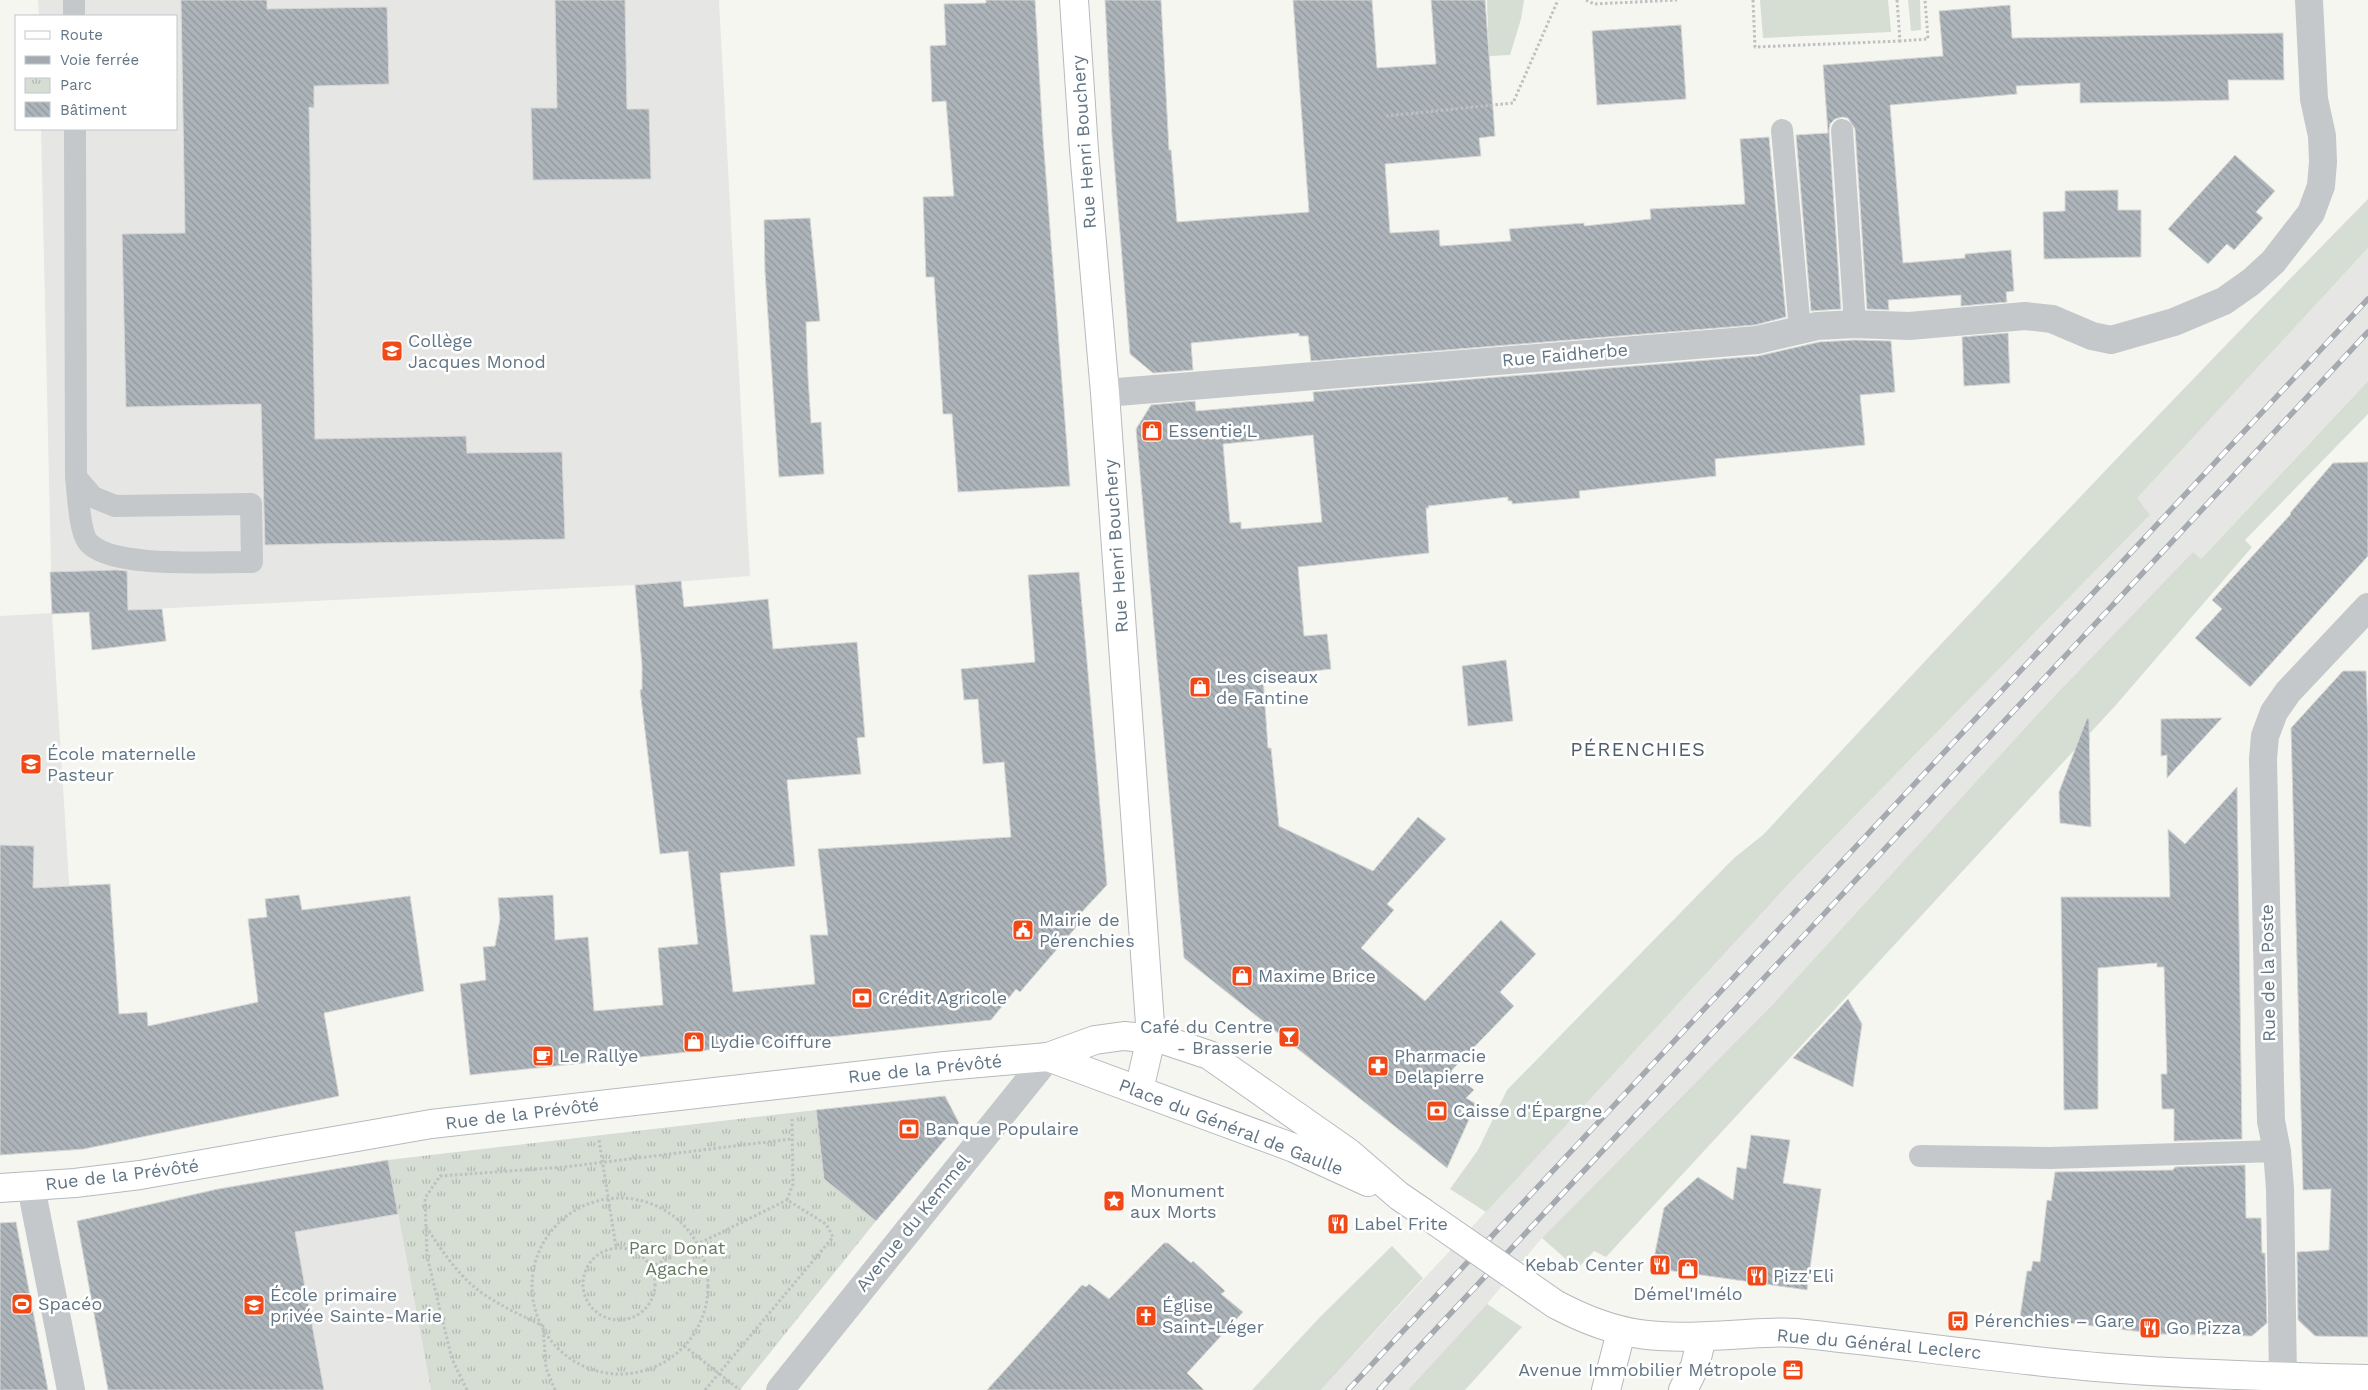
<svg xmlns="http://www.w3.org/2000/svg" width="2368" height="1390" font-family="'Work Sans',sans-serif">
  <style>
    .built { fill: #e6e7e5 }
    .green { fill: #d6ddd2 }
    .park { fill: url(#park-tufts) }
    .building { fill: url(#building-back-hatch); stroke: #d7d7d4; fill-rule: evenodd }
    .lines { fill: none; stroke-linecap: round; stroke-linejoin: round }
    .secondary-casing { stroke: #b4babe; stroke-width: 30 }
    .path { stroke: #bec0c2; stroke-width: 3; stroke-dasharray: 2.5 2.5; stroke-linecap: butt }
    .lane { stroke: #c4c8cb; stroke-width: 22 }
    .street { stroke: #c4c8cb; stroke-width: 28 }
    .secondary { stroke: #fff; stroke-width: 28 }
    .rail-casing { stroke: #a4aab0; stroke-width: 5.5 }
    .rail { stroke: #fff; stroke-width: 4; stroke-dasharray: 11; stroke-linecap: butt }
    .secondary-bridge-casing { stroke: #b4babe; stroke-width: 30; stroke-linecap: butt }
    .secondary-bridge { stroke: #fff; stroke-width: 28 }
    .labels { text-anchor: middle; stroke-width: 5; stroke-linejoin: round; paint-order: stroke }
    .street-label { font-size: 18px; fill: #627585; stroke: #fff }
    .poi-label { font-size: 18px; fill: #627585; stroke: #fff; text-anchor: start }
    .park-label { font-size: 18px; fill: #677b61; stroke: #fff }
    .quarter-label { font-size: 20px; letter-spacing: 1px; fill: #505e69; stroke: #fff }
  </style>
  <defs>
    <pattern id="park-tufts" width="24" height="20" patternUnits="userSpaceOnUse" patternTransform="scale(1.25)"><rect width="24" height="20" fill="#d6ddd2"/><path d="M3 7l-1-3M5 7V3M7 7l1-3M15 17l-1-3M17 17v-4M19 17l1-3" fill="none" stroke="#b1b8b0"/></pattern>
    <pattern id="building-back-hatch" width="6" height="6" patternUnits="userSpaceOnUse" patternTransform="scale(1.25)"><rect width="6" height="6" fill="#adb5ba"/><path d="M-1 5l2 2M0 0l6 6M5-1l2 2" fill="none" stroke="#90989d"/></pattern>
  </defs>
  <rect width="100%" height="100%" fill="#f6f6f1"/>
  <!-- built -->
  <g class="built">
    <path d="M38 0H719L750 576 635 585 52 614 71 912 82 1150 0 1155V616L52 613 41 129H176V16H39Z"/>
    <path d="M2368 248V381L2200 560 2193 553 1774 1003 1542 1238 1487 1304 1408 1390H1321L1797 875 2150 515 2136 498Z"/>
    <path d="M388 1160 431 1390H108L77 1221Z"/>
  </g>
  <!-- green -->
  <g class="green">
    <path d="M1487 0H1524L1521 19 1510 55 1489 56Z"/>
    <path d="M1760 0H1888L1891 32 1763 38Z"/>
    <path d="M1908 0H1920L1921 30 1911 31Z"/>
    <path d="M2368 199V248L2137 498 2150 515 1797 875 1486 1212 1450 1189 1478 1150 1507 1090 1734 858 1763 835C1962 620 2163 408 2368 199Z"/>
    <path d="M2368 381V414L2245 540 2252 547 2116 705 1606 1257 1594 1251 1577 1269 1542 1238 1774 1003 2048 703 2193 552 2201 559Z"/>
    <path d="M1392 1246 1423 1278 1321 1390H1252L1320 1317Z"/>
    <path d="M1487 1304 1522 1327 1465 1390H1408Z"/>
  </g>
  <!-- park -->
  <path class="park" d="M816 1110 824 1179 876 1221 740 1390H431L388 1160Z"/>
  <!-- building -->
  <g class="building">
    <path d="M181 0H267V9L387 7 389 84 314 86V108L309 107 315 439 466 436 467 453 562 452 565 539 265 545 261 404 126 407 122 234 185 233Z"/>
    <path d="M555 0H625L627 109H649L651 179 533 180 531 108H557Z"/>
    <path d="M986 0H1035L1043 138 1070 486 958 492 952 414H943L934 277H926L923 197 954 196 946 101 932 102 930 46 946 45 944 4 986 3Z"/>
    <path d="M1105 0H1161L1169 150H1171L1177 222 1309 212 1293 0H1372L1377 68 1436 64 1431 0H1485L1495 136 1479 138 1481 156 1385 164 1390 233 1439 230 1440 246 1511 241 1509 229 1584 223V226L1651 219 1650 209 1745 204 1740 139 1769 137 1786 317 1755 325 1311 361 1308 336H1299V333L1191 343 1193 370 1153 373 1130 354 1112 136Z"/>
    <path d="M2010 5 2012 38 2283 33 2284 80H2228L2229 100 2080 103V83L2016 86 2017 94 1890 105 1903 263 1965 258V254L2011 250 2014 291 2006 292 2007 302 1961 306V295L1888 300 1889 310 1867 309 1855 129 1848 118 1842 117 1835 119 1830 124 1829 131 1841 309 1811 311 1796 135 1828 133 1823 65 1943 56 1939 11Z"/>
    <path d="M1681 25 1686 99 1597 105 1592 31Z"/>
    <path d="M2235 155 2275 191 2256 212 2263 218 2234 250 2227 244 2208 264 2168 229Z"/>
    <path d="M2118 190V210H2141V257L2044 259 2043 212 2065 211V191Z"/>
    <path d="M810 218 820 321 806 322 808 377 811 423 821 422 824 474 779 477 765 272 764 220Z"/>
    <path d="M2008 333 2010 383 1964 386 1962 337Z"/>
    <path d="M1855 340 1891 341 1895 392 1860 395 1865 445 1715 459 1716 476 1579 491 1580 498 1512 504V501H1508V497L1428 506 1429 508H1426L1429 553 1298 567 1304 636 1327 634 1331 669 1263 677 1268 748H1271L1279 826 1373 871 1418 817 1446 839 1387 904 1394 910 1361 948 1425 1001 1501 920 1536 954 1500 992 1514 1006 1451 1071 1474 1090 1466 1098 1476 1104 1447 1168 1184 958 1136 429 1151 405 1195 401 1196 411 1314 401 1313 392 1758 356 1819 342ZM1313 435 1322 522 1241 529V522L1230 523 1223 444Z"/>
    <path d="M2368 462V556L2250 687 2195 638 2222 609 2212 600 2291 514 2290 513 2333 463Z"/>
    <path d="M117 570 127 571 128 610 162 609 166 641 92 650 89 612 52 614 50 572Z"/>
    <path d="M1079 572 1107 885 1079 915 1083 919 1020 992 1016 989 991 1020 470 1075 460 984 486 980 483 947 495 946 500 919 498 898 553 895 555 940 588 937 594 1011 663 1005 658 948 698 944 688 851 660 854 640 690 642 689V665L635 585 681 581 684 607 768 599 773 649 857 642 865 737 857 738 861 774 787 780 795 866 720 873 733 992 815 984 810 935H828L818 849 1011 837 1004 762 983 764 978 699 964 700 961 669 1035 662 1028 575Z"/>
    <path d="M1506 660 1513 721 1468 726 1462 666Z"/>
    <path d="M2343 671H2366L2368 729V1337L2315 1336 2298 1320 2297 1252 2329 1250 2331 1189 2303 1190 2291 728Z"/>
    <path d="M2087 718 2089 719 2091 827 2060 823 2059 792Z"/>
    <path d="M2222 718 2167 778V755L2161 756V719Z"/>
    <path d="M2237 787 2242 1139 2174 1141V1109H2162L2161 1074H2167L2164 967H2157V963L2098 968V1109L2064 1110 2061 897H2170L2168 829 2185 844Z"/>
    <path d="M0 845 34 846 33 888 110 884 119 1014 147 1012 148 1026 258 1002 248 919 267 917 265 899 299 895 302 910 410 896 424 991 324 1013 339 1096 84 1149 0 1155Z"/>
    <path d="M1848 999 1862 1024 1853 1087 1793 1058Z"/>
    <path d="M945 1096 959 1123 876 1221 824 1179 816 1110Z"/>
    <path d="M1751 1135 1790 1140 1783 1183 1821 1189 1807 1290 1652 1268 1664 1208 1698 1177 1733 1200 1737 1167 1746 1169Z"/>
    <path d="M388 1160 398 1214 295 1232 324 1390H108L77 1221 218 1189Z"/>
    <path d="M2245 1165 2246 1218H2261L2262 1253H2265L2267 1323 2252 1336 2159 1334 2020 1317 2027 1271H2031L2033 1261 2040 1262 2047 1200 2051 1201 2055 1172 2173 1170 2175 1167Z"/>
    <path d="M16 1222 48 1390H0V1223Z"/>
    <path d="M1164 1243H1168L1191 1263 1193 1261 1225 1291 1221 1294 1243 1312 1187 1373 1204 1390H987L1082 1285 1086 1287 1089 1284 1109 1299Z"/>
  </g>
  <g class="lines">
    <!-- secondary casing -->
    <g class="secondary-casing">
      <g id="secondary">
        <path d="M1074 0 1084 150 1105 393 1151 1038 1139 1090"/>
        <path d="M1048 1057 1294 1148 1368 1182"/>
        <path d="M0 1188 75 1183 140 1175 431 1124 945 1066 1048 1057 1095 1040 1124 1036 1164 1040 1209 1055 1349 1153 1399 1196 1421 1211"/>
        <path d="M1555 1304C1620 1339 1659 1339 1730 1335 1752 1334 1775 1331 1796 1333 1904 1344 2012 1361 2121 1369 2203 1375 2285 1377 2368 1379"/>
        <path d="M1606 1390 1621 1332"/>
        <path d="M1683 1390 1695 1366 1702 1337"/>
      </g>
    </g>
    <!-- path -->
    <g class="path">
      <path d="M1586 0 1594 4 1677 0"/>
      <path d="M1753 0 1755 47 1900 41"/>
      <path d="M1897 0 1900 41 1928 39 1925 0"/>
      <path d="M1386 116 1513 103 1558 0"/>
      <path d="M599 1140 616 1247"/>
      <circle cx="620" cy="1286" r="88"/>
      <path d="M426 1227C441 1249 457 1274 478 1290 498 1305 521 1315 543 1326L546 1368 555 1390"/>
      <circle cx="619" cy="1284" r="36"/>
      <path d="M651 1267 787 1200"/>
      <path d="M684 1346 740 1390"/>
      <path d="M467 1390 452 1359 427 1256 425 1198 440 1176 565 1167 791 1139"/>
      <path d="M705 1390 833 1237 826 1224 787 1200 793 1184 792 1119"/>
    </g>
    <!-- lane -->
    <g class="lane">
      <path d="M74 0V16"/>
      <path d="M75 129 76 477C78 492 79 535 90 544 116 569 215 561 252 562L251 504 115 506 93 497 76 477"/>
      <path d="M1782 130 1800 330"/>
      <path d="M1842 130 1855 324"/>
      <path d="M1920 1156 2050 1158 2277 1151"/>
    </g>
    <!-- street -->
    <g class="street">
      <path d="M1105 393 1757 340 1817 326 1855 324 1909 326 2025 316 2052 319 2092 336 2111 340 2174 322 2224 301 2251 282 2273 262 2311 213 2321 186 2323 162 2322 136 2314 99 2309 0"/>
      <path d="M31 1187 71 1390"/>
      <path d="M2283 1376 2280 1189 2277 1151 2271 1121 2270 1083 2263 759 2265 736 2274 712 2288 692 2368 607"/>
      <path d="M780 1390 1048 1057"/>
    </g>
    <!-- secondary -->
    <use href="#secondary" class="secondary"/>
    <!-- rail casing -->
    <g class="rail-casing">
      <g id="rail">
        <path d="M1348 1390 2368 299"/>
        <path d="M1379 1390 2368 332"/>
      </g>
    </g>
    <!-- rail -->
    <use href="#rail" class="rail"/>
    <!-- secondary-bridge casing -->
    <g class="secondary-bridge-casing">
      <path id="secondary-bridge" d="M1421 1211 1555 1304"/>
    </g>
    <!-- secondary-bridge -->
    <use href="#secondary-bridge" class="secondary-bridge"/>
  </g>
  <!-- icons -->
  <defs>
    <g id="school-square" transform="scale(1.125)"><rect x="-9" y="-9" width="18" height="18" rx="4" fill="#f04917" stroke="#fff"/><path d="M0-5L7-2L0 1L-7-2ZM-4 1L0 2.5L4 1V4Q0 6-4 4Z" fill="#fff"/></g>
    <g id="shop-square" transform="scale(1.125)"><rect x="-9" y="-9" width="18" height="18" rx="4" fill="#f04917" stroke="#fff"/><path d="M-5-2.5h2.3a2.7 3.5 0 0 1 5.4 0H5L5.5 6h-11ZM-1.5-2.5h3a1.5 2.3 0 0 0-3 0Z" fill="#fff"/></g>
    <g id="civic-square" transform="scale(1.125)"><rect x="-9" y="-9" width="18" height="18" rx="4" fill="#f04917" stroke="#fff"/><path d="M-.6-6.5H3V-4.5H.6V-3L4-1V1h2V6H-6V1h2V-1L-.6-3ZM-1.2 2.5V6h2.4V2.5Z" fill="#fff"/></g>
    <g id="bank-square" transform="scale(1.125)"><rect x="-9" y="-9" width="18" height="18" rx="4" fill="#f04917" stroke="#fff"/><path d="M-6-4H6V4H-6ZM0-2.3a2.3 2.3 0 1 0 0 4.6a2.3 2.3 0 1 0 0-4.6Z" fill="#fff"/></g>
    <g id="bar-square" transform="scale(1.125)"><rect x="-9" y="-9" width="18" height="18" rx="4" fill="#f04917" stroke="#fff"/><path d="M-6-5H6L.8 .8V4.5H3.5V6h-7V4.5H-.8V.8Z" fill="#fff"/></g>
    <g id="cafe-square" transform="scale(1.125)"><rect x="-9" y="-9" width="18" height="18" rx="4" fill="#f04917" stroke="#fff"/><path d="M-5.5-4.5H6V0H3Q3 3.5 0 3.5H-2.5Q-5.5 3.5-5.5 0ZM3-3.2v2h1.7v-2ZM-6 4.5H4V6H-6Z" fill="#fff"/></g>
    <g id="pharmacy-square" transform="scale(1.125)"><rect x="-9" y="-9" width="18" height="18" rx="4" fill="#f04917" stroke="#fff"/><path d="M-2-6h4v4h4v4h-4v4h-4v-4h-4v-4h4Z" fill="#fff"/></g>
    <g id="sight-square" transform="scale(1.125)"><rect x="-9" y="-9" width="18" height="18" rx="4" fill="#f04917" stroke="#fff"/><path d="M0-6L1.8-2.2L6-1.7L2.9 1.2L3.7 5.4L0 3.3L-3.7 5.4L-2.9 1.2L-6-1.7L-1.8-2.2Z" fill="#fff"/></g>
    <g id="restaurant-square" transform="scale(1.125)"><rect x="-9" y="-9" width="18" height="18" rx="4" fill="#f04917" stroke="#fff"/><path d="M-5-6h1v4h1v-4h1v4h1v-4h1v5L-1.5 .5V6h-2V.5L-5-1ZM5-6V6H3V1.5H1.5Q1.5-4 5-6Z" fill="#fff"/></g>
    <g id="stadium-square" transform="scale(1.125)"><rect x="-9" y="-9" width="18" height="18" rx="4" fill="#f04917" stroke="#fff"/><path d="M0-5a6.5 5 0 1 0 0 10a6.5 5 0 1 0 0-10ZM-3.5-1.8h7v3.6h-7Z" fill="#fff"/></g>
    <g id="church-square" transform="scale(1.125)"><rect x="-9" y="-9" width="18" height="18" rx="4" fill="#f04917" stroke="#fff"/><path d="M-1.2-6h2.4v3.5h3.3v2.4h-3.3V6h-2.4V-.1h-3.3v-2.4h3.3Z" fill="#fff"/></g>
    <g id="bus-square" transform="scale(1.125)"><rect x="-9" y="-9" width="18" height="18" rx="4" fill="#f04917" stroke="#fff"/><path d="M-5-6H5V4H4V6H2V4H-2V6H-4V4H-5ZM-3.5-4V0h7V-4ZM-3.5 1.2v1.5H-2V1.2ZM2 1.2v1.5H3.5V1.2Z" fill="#fff"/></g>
    <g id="office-square" transform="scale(1.125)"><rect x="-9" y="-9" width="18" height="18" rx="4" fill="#f04917" stroke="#fff"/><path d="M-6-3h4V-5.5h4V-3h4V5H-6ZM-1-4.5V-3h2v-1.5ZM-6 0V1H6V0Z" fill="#fff"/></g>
  </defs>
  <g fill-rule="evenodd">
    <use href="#school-square" x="392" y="351"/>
    <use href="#shop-square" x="1152" y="431"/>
    <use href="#shop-square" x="1200" y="687"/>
    <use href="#school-square" x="31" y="764"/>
    <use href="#civic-square" x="1023" y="930"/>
    <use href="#shop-square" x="1242" y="976"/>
    <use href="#bank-square" x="862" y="998"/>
    <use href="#bar-square" x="1289" y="1037"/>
    <use href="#shop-square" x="694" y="1042"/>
    <use href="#cafe-square" x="543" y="1056"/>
    <use href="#pharmacy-square" x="1378" y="1066"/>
    <use href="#bank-square" x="1437" y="1111"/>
    <use href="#bank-square" x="909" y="1129"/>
    <use href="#sight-square" x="1114" y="1201"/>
    <use href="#restaurant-square" x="1338" y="1224"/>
    <use href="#restaurant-square" x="1660" y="1265"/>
    <use href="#shop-square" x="1688" y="1269"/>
    <use href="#restaurant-square" x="1757" y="1276"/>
    <use href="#stadium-square" x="22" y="1304"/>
    <use href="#school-square" x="254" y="1305"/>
    <use href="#church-square" x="1146" y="1316"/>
    <use href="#bus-square" x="1958" y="1321"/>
    <use href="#restaurant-square" x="2150" y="1328"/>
    <use href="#office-square" x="1793" y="1370"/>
  </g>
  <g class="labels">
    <!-- street labels -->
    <g class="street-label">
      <text transform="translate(1084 142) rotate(-94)" y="6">Rue Henri Bouchery</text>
      <text transform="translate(1565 355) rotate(-5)" y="6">Rue Faidherbe</text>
      <text transform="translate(1116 546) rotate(-94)" y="6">Rue Henri Bouchery</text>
      <text transform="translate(2268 973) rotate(-91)" y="6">Rue de la Poste</text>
      <text transform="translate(925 1069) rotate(-6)" y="6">Rue de la Prévôté</text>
      <text transform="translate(522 1114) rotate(-7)" y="6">Rue de la Prévôté</text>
      <text transform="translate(1231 1127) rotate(21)" y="6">Place du Général de Gaulle</text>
      <text transform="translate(122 1175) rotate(-7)" y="6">Rue de la Prévôté</text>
      <text transform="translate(913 1223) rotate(-51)" y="6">Avenue du Kemmel</text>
      <text transform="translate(1879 1344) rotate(5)" y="6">Rue du Général Leclerc</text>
    </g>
    <!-- poi labels -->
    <g class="poi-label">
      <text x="408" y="347">Collège<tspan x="408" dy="21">Jacques Monod</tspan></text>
      <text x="1168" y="437">Essentie'L</text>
      <text x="1216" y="683">Les ciseaux<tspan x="1216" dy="21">de Fantine</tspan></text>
      <text x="47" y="760">École maternelle<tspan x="47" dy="21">Pasteur</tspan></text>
      <text x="1039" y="926">Mairie de<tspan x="1039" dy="21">Pérenchies</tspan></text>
      <text x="1258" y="982">Maxime Brice</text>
      <text x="878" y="1004">Crédit Agricole</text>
      <text x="1273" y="1033" text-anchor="end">Café du Centre<tspan x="1273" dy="21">- Brasserie</tspan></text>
      <text x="710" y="1048">Lydie Coiffure</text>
      <text x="559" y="1062">Le Rallye</text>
      <text x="1394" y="1062">Pharmacie<tspan x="1394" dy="21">Delapierre</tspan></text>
      <text x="1453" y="1117">Caisse d'Épargne</text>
      <text x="925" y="1135">Banque Populaire</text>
      <text x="1130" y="1197">Monument<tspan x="1130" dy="21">aux Morts</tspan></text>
      <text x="1354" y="1230">Label Frite</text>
      <text x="1644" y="1271" text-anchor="end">Kebab Center</text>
      <text x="1773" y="1282">Pizz'Eli</text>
      <text x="1688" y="1300" text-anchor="middle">Démel'Imélo</text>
      <text x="270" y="1301">École primaire<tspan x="270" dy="21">privée Sainte-Marie</tspan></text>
      <text x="38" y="1310">Spacéo</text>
      <text x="1162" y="1312">Église<tspan x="1162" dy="21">Saint-Léger</tspan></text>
      <text x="1974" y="1327">Pérenchies – Gare</text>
      <text x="2166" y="1334">Go Pizza</text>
      <text x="1777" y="1376" text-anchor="end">Avenue Immobilier Métropole</text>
    </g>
    <!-- park labels -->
    <g class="park-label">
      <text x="677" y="1254">Parc Donat<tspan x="677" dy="21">Agache</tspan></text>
    </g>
    <!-- quarter labels -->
    <g class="quarter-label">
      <text x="1638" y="756">PÉRENCHIES</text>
    </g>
  </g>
  <!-- legend -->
  <rect x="15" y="15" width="162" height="115" fill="#ffffff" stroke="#c0c8ce"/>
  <rect x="25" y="31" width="25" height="8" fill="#ffffff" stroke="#c0c8ce"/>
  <text x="60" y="40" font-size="15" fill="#627585">Route</text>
  <rect x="25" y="56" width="25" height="8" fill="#a4aab0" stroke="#c0c8ce"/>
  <text x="60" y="65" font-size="15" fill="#627585">Voie ferrée</text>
  <rect x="25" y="78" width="25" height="15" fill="url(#park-tufts)" stroke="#c0c8ce"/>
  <text x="60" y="90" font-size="15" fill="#627585">Parc</text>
  <rect x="25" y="102" width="25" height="15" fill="url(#building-back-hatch)" stroke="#c0c8ce"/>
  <text x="60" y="115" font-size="15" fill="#627585">Bâtiment</text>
</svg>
